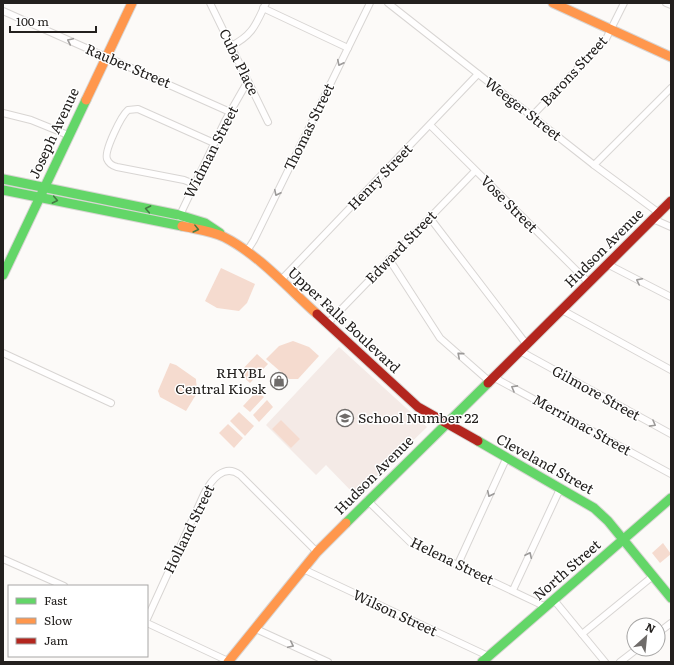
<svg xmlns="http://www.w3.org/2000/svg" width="674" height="665" font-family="Literata,serif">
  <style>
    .built { fill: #f4eae6 }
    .green { fill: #f5dbcf }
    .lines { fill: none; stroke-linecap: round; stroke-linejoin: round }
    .street-casing { stroke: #d8d5d3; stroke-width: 8 }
    .fast-casing { stroke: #d8d5d3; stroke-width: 11 }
    .slow-casing { stroke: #d8d5d3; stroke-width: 11 }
    .jam-casing { stroke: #d8d5d3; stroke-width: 11 }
    .street { stroke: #fffefe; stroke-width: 6 }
    .fast { stroke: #63d668; stroke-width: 9 }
    .slow { stroke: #ff974d; stroke-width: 9 }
    .jam { stroke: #b3261e; stroke-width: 9 }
    .oneway { stroke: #9c9a99 }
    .oneway2 { stroke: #437b43 }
    .labels { text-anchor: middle; stroke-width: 3; stroke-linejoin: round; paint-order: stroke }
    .street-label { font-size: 14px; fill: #23201e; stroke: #fff }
    .poi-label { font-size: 14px; fill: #23201e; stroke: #fff; text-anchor: end }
  </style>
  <rect width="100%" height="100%" fill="#fcfaf8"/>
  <!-- built -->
  <path class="built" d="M339 347 427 427 356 496 326 465 316 475 266 425Z"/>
  <!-- green -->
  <g class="green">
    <path d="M221 268 255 284 247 303 239 311 217 308 205 301Z"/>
    <path d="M293 341 309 347 319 356 298 379H289L266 359 279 346Z"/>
    <path d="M257 354 268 364 250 383 239 373Z"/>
    <path d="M170 363 176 365 196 379 197 393 186 411 160 397 158 391Z"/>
    <path d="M257 391 264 397 250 412 243 406Z"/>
    <path d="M267 400 273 407 259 422 253 415Z"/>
    <path d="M239 412 254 426 245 436 230 421Z"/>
    <path d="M281 420 300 439 291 448 272 429Z"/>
    <path d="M228 424 243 438 234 448 219 433Z"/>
    <path d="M663 543 671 554 660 563 652 553Z"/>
  </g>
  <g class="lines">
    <!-- street casing -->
    <g class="street-casing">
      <g id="street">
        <path d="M210 3 268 122"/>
        <path d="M388 3 594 165 659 213"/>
        <path d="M666 3 671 5"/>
        <path d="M263 8 348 48"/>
        <path d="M3 11 230 112"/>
        <path d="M231 46C253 35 256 24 266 3"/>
        <path d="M3 113 31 120 68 135"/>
        <path d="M532 116 606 39 624 3"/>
        <path d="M430 125 589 283"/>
        <path d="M594 165 671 88"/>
        <path d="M194 184 184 180 117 167C113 166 109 164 107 159 104 151 121 116 128 110L138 109 214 143"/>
        <path d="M179 217 225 121 245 86 249 83"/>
        <path d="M430 218 527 345"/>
        <path d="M653 219 671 227"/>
        <path d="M247 251 254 240 370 3"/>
        <path d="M389 259 440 338 489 381"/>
        <path d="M607 264 671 297"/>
        <path d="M281 280 478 74"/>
        <path d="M562 310 671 370"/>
        <path d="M327 324 475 171"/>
        <path d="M520 351 671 434"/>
        <path d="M3 353 111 403"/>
        <path d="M493 377 671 474"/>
        <path d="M367 500 411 543 546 607"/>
        <path d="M3 559 64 586"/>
        <path d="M458 564 506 459"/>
        <path d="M303 569 488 656"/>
        <path d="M513 590 560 489"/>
        <path d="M554 600 605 662"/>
        <path d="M147 619 204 494C211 480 224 463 240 475L317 552"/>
        <path d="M147 623 228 661"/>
        <path d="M256 629 328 662"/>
        <path d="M658 633 671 623"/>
        <path d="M582 634 653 576"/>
        <path d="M620 662 637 649"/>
      </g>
    </g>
    <!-- fast casing -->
    <g class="fast-casing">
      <g id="fast">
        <path d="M3 179 179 215 205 223 220 233"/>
        <path d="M3 190 182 226"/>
        <path d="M3 275 86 100"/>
        <path d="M478 441 594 508 608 521 671 598"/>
        <path d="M346 523 488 383"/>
        <path d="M482 662 671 498"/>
      </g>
    </g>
    <!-- slow casing -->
    <g class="slow-casing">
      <g id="slow">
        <path d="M553 3 671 57"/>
        <path d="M86 100 132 3"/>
        <path d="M182 226C195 229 212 231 224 237 258 254 289 289 317 314"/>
        <path d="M228 662 317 552 346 523"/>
      </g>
    </g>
    <!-- jam casing -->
    <g class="jam-casing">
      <g id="jam">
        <path d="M317 314 418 407 478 441"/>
        <path d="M488 383 671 201"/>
      </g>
    </g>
    <!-- street -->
    <use href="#street" class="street"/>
    <!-- fast -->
    <use href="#fast" class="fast"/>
    <!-- slow -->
    <use href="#slow" class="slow"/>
    <!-- jam -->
    <use href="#jam" class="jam"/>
  </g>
  <!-- one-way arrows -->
  <defs><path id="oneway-chevron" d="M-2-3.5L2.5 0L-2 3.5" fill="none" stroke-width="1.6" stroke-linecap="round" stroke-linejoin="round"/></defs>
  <g class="oneway">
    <use href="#oneway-chevron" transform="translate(70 41) rotate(-155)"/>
    <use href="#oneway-chevron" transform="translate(340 63) rotate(116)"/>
    <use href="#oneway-chevron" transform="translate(277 193) rotate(116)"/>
    <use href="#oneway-chevron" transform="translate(639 281) rotate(-153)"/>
    <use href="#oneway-chevron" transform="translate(460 355) rotate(-139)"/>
    <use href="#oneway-chevron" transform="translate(514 388) rotate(-151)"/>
    <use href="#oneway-chevron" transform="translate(653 424) rotate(29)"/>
    <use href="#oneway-chevron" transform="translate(490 494) rotate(115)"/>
    <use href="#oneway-chevron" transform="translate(529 555) rotate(-65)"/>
    <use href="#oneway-chevron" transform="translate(291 645) rotate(25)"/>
  </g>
  <g class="oneway2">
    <use href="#oneway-chevron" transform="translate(55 200) rotate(11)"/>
    <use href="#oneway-chevron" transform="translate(148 209) rotate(-169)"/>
    <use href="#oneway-chevron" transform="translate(196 229) rotate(14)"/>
  </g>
  <!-- icons -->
  <defs>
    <g id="shop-ring" transform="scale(0.9)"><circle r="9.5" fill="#fff" stroke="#6f6c6a" stroke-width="1.5"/><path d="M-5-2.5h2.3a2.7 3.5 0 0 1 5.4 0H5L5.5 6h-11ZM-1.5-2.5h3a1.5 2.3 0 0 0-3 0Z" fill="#6f6c6a"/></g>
    <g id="school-ring" transform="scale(0.9)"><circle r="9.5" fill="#fff" stroke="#6f6c6a" stroke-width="1.5"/><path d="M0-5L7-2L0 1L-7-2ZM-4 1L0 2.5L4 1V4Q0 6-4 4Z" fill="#6f6c6a"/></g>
  </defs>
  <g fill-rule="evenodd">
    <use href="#shop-ring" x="279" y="381"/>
    <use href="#school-ring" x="345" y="418"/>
  </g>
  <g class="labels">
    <!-- street labels -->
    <g class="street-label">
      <text transform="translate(239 62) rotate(64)" y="5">Cuba Place</text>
      <text transform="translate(128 66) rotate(23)" y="5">Rauber Street</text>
      <text transform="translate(574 71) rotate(-47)" y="5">Barons Street</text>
      <text transform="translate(523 109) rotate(38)" y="5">Weeger Street</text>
      <text transform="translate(309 127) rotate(-64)" y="5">Thomas Street</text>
      <text transform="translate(54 133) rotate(-65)" y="5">Joseph Avenue</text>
      <text transform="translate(211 152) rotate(-63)" y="5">Widman Street</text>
      <text transform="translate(380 177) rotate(-46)" y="5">Henry Street</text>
      <text transform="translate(509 204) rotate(45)" y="5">Vose Street</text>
      <text transform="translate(401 247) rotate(-46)" y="5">Edward Street</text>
      <text transform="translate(604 248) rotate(-45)" y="5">Hudson Avenue</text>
      <text transform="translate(344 320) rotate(43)" y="5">Upper Falls Boulevard</text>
      <text transform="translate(596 393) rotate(29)" y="5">Gilmore Street</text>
      <text transform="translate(582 425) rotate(29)" y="5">Merrimac Street</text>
      <text transform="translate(545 464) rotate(29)" y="5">Cleveland Street</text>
      <text transform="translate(374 475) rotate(-45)" y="5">Hudson Avenue</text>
      <text transform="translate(189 529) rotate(-64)" y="5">Holland Street</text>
      <text transform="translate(452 561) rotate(26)" y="5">Helena Street</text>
      <text transform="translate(567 570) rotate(-41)" y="5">North Street</text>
      <text transform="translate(395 613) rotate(25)" y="5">Wilson Street</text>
    </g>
    <!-- poi labels -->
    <g class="poi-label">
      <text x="266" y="378">RHYBL<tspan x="266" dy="16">Central Kiosk</tspan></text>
      <text x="358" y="423" text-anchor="start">School Number 22</text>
    </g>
  </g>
  <!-- border -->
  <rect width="674" height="665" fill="none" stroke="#23201e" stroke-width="8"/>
  <!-- legend -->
  <rect x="8" y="585" width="140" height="72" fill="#ffffff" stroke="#a7a6a5"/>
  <rect x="16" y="598" width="20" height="6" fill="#63d668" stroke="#a7a6a5"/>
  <text x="44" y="605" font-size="12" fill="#23201e">Fast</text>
  <rect x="16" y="618" width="20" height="6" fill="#ff974d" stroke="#a7a6a5"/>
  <text x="44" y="625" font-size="12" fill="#23201e">Slow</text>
  <rect x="16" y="638" width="20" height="6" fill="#b3261e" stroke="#a7a6a5"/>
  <text x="44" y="645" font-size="12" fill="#23201e">Jam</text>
  <!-- north arrow -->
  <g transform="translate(646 637) rotate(27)"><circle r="19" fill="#ffffff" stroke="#a7a6a5"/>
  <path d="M0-3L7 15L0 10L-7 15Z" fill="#6f6c6a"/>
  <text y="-6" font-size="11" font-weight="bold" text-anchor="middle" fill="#23201e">N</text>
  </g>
  <!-- scale -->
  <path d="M10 26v6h86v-6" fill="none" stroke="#23201e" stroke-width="2"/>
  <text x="16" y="26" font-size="12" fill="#23201e" stroke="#ffffff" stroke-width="3" paint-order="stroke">100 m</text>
</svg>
